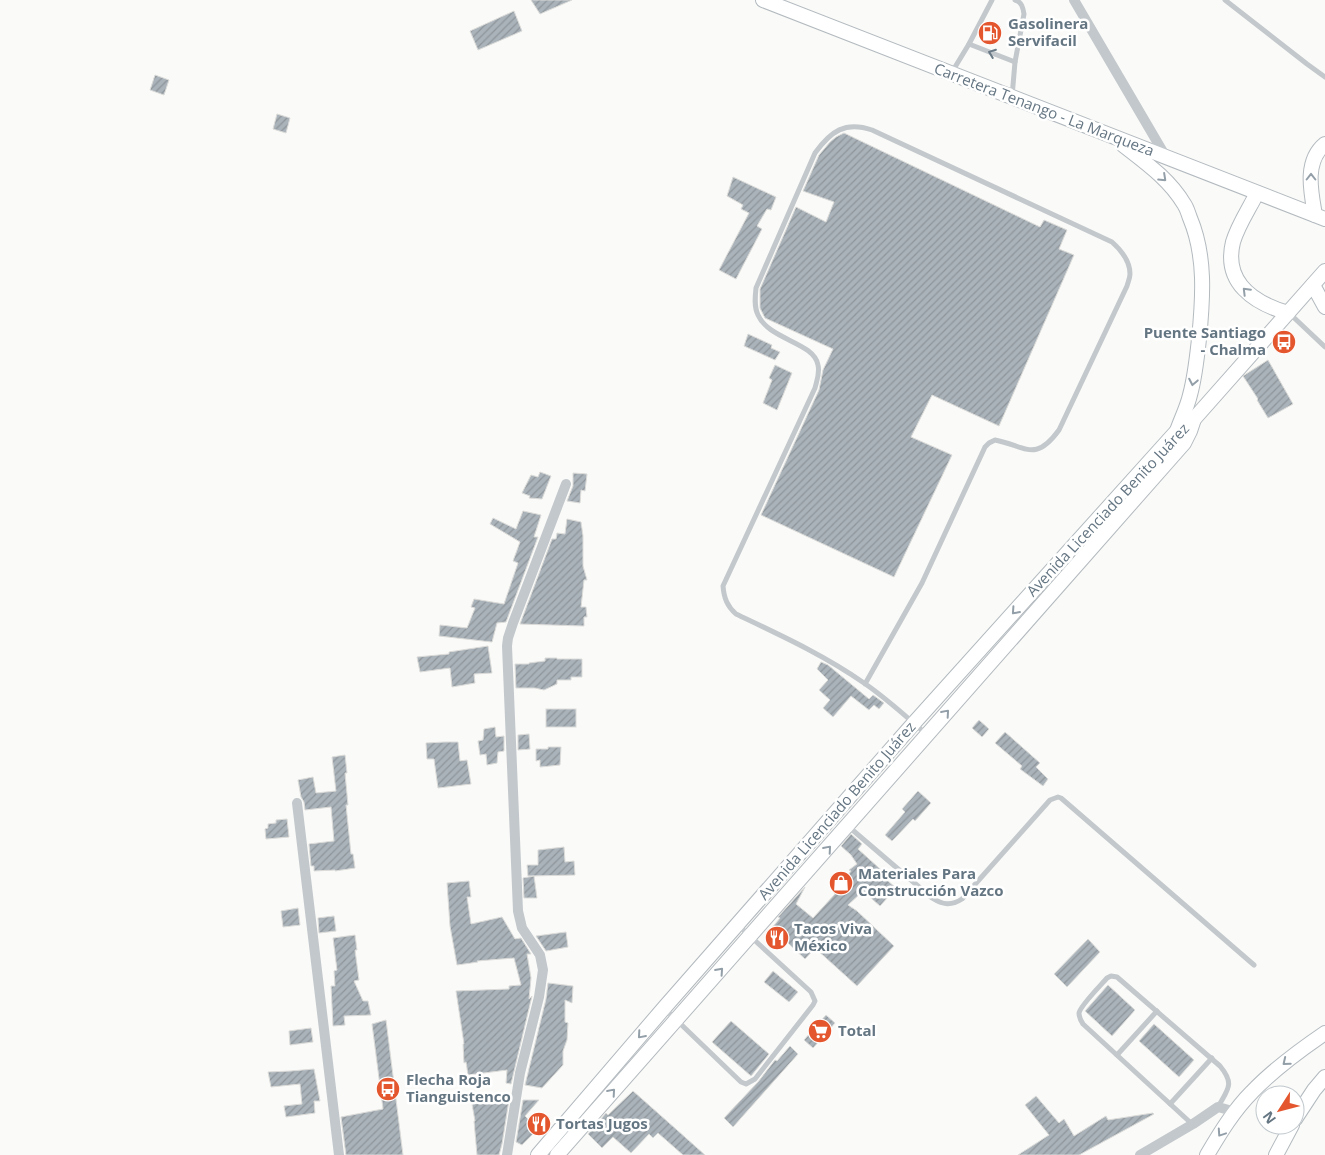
<svg xmlns="http://www.w3.org/2000/svg" width="1325" height="1155" font-family="'Open Sans',sans-serif">
  <style>
    .building { fill: url(#building-hatch); stroke: #dcdcda }
    .lines { fill: none; stroke-linecap: round; stroke-linejoin: round }
    .secondary-casing { stroke: #b3babf; stroke-width: 16 }
    .service { stroke: #c3c8cc; stroke-width: 5 }
    .minor { stroke: #c3c8cc; stroke-width: 10 }
    .secondary { stroke: #fff; stroke-width: 14 }
    .oneway { stroke: #6a7a87 }
    .oneway2 { stroke: #939fa8 }
    .labels { text-anchor: middle; stroke-width: 5; stroke-linejoin: round; paint-order: stroke }
    .poi-label { font-size: 15px; font-weight: bold; fill: #657683; stroke: #fff; text-anchor: start }
    .street-label { font-size: 15px; fill: #657683; stroke: #fff }
  </style>
  <defs>
    <pattern id="building-hatch" width="6" height="6" patternUnits="userSpaceOnUse" patternTransform="scale(1.25)"><rect width="6" height="6" fill="#aab3b9"/><path d="M-1 1l2-2M0 6l6-6M5 7l2-2" fill="none" stroke="#8e969c"/></pattern>
  </defs>
  <rect width="100%" height="100%" fill="#fafaf8"/>
  <!-- building -->
  <g class="building">
    <path d="M531 0H572L540 14Z"/>
    <path d="M514 11 522 31 478 50 470 31Z"/>
    <path d="M155 75 169 80 164 95 150 90Z"/>
    <path d="M277 114 290 118 286 133 273 129Z"/>
    <path d="M844 133 1040 227 1044 220 1067 230 1059 249 1074 255 999 426 932 395 911 437 952 455 894 577 761 515 819 390 823 370 833 349 765 318 760 308V289L796 207 826 222 834 202 803 191 819 155 830 142 836 137Z"/>
    <path d="M733 177 776 197 771 210 767 209 757 226 762 229 736 279 719 270 749 213 741 209 743 205 727 196Z"/>
    <path d="M748 334 772 345 771 348 780 352 775 360 744 346Z"/>
    <path d="M1268 360 1293 404 1268 418 1257 400 1258 399 1243 376Z"/>
    <path d="M775 365 792 373 777 410 763 403 772 380 769 378Z"/>
    <path d="M540 472 551 476 542 499 529 498 530 496 522 493 531 475 538 477Z"/>
    <path d="M573 473 587 474 585 491 581 490 580 503 567 501 573 486Z"/>
    <path d="M523 511 541 515 534 537H538L506 622 497 623 492 642 439 636 440 625 467 628 475 608 471 607 474 599 504 604 518 563 513 561 520 542 490 524 493 518 516 529Z"/>
    <path d="M567 519 581 522 583 536V566L587 580H584L581 607H586L587 617H584V626L520 624 552 539H556L557 533 565 534Z"/>
    <path d="M488 646 492 673 474 674 475 683 452 687 450 668 420 672 417 657 449 654V652Z"/>
    <path d="M545 658H557V659H582V677H571V680H557V684L544 690 535 688H516L515 664H529V663L545 661Z"/>
    <path d="M821 662 828 665 869 699 873 695 884 703 879 709 874 705 869 710 851 696 833 717 823 708 830 700 819 690 828 680 817 669Z"/>
    <rect x="546" y="709" width="30" height="18"/>
    <path d="M979 720 989 729 982 737 972 728Z"/>
    <path d="M495 727 496 737 504 736V751L498 752 497 763 487 765 486 754 480 755 478 741 483 740 484 729Z"/>
    <path d="M1005 732 1040 763 1036 767 1048 779 1043 786 1020 769 1022 766 995 743Z"/>
    <path d="M529 734 530 749 518 750V735Z"/>
    <path d="M445 742H458L460 761 467 760 471 784 438 788 434 759H427L426 743Z"/>
    <path d="M548 747H561L560 765 540 767V760L536 761V749H548Z"/>
    <path d="M345 755 347 773H345L348 805H346L351 854H353L355 868 335 871V870L314 871V866H311L309 844 334 841 331 807 305 810 304 802 301 797 298 780 313 777 316 793 336 791 332 757Z"/>
    <path d="M918 791 931 803 915 821 913 819 892 841 885 835 905 812 902 809Z"/>
    <path d="M287 819 289 837 266 839 265 829 268 828V824L276 823V820Z"/>
    <path d="M851 834 862 844 858 849 890 878 888 881 896 888 880 906 863 891 848 905 857 911 894 946 857 986 815 948 805 959 772 928 780 918 778 917 805 887 796 904 813 918 835 894 834 893 847 880 845 879 851 871 849 870 857 864 851 855 841 846Z"/>
    <path d="M564 847 565 862 574 861 575 875 528 876 527 865H538V850Z"/>
    <path d="M534 876 537 898H524L523 878Z"/>
    <path d="M469 881 471 897H467L471 924 502 917 515 939 521 938 531 954H527L531 978 529 999 532 996 511 1084 506 1083 507 1070 468 1075 466 1062 464 1063 463 1044H464L456 991 509 989V986L521 985 514 958 477 961 478 962 457 965 450 926 447 883Z"/>
    <path d="M298 908 300 925 283 927 281 911Z"/>
    <path d="M334 916 336 931 319 933 318 918Z"/>
    <path d="M566 932 568 947 546 951 536 936Z"/>
    <path d="M355 935 357 950H355L359 980 354 981 363 1001H368L371 1015 344 1016 345 1025 333 1026 331 986H335L334 971 337 970 333 938Z"/>
    <path d="M1088 939 1100 952 1067 987 1054 974Z"/>
    <path d="M773 971 798 992 789 1002 764 982Z"/>
    <path d="M548 983 573 986 572 1003 565 1000V1022L568 1023 567 1040 563 1051V1065L542 1088 525 1085 546 999Z"/>
    <path d="M1108 985 1135 1010 1112 1036 1085 1011Z"/>
    <path d="M826 1015 835 1023 813 1048 804 1040Z"/>
    <path d="M386 1020 403 1155H346L341 1117 383 1109 372 1024Z"/>
    <path d="M731 1021 769 1054 751 1076 712 1042Z"/>
    <path d="M1154 1024 1194 1060 1179 1077 1139 1041Z"/>
    <path d="M311 1028 313 1042 290 1045 289 1031Z"/>
    <path d="M790 1046 798 1054 733 1127 724 1118 758 1082 775 1060 777 1061Z"/>
    <path d="M314 1069 320 1101H314L315 1113 286 1117 284 1106 302 1104 300 1084 271 1087 268 1072 291 1071Z"/>
    <path d="M633 1091 677 1130 705 1155H683L658 1133 653 1138 649 1134 631 1153 613 1137 602 1148 588 1134 606 1113 608 1115Z"/>
    <path d="M1036 1096 1059 1123 1064 1119 1074 1136 1106 1116 1108 1120 1153 1113 1154 1114 1079 1155H1018L1049 1135 1025 1105Z"/>
    <path d="M497 1100H509L502 1144 499 1155H477L474 1121H475L472 1104Z"/>
    <path d="M523 1100H539L525 1116 538 1129 522 1145 516 1142Z"/>
  </g>
  <g class="lines">
    <!-- secondary casing -->
    <g class="secondary-casing">
      <g id="secondary">
        <path d="M763 0 1325 219"/>
        <path d="M1123 145C1146 163 1169 179 1184 204 1187 208 1188 213 1190 218 1206 256 1203 298 1199 339 1197 357 1195 377 1190 395 1187 408 1181 419 1177 431"/>
        <path d="M1257 193C1249 209 1238 225 1233 242 1223 283 1254 303 1288 313"/>
        <path d="M1315 215C1311 192 1304 161 1325 144"/>
        <path d="M1313 285 1325 307"/>
        <path d="M1295 1119 1314 1090 1325 1077"/>
        <path d="M538 1155 664 1008 914 723 1176 432 1194 419 1325 271"/>
        <path d="M557 1155 1184 443 1190 431 1194 419"/>
        <path d="M1207 1155C1220 1133 1234 1110 1252 1092 1273 1070 1300 1050 1325 1033"/>
        <path d="M1276 1155 1292 1125"/>
      </g>
    </g>
    <!-- service -->
    <g class="service">
      <path d="M1225 0 1307 64 1325 77"/>
      <path d="M969 44 1015 62"/>
      <path d="M952 72 969 44 992 0"/>
      <path d="M1012 97 1015 62 1024 14C1023 8 1022 2 1015 0"/>
      <path d="M1289 313 1325 347"/>
      <path d="M865 684 922 583 985 447 989 443 995 440C1026 446 1035 463 1059 430L1127 286C1128 282 1130 278 1130 274 1130 261 1121 250 1112 242L872 130C845 121 831 131 815 153L756 288C755 297 754 307 758 315 769 340 814 342 818 365 820 373 817 380 815 388L723 586C724 598 727 606 736 614 780 635 824 655 864 683 886 698 907 717 926 734"/>
      <path d="M849 827 932 898C943 905 951 906 962 899L1050 800 1058 797 1061 798 1254 965"/>
      <path d="M665 1009 741 1082 746 1084 755 1079 813 1005 815 1001 811 992 738 925"/>
      <path d="M1117 1055 1157 1011"/>
      <path d="M1170 1104 1212 1058"/>
      <path d="M1192 1124 1083 1024C1081 1021 1079 1018 1079 1013 1080 1006 1101 985 1107 978L1111 976 1117 977 1220 1066C1235 1084 1228 1089 1218 1107"/>
    </g>
    <!-- minor -->
    <g class="minor">
      <path d="M1074 0 1166 157"/>
      <path d="M297 803 339 1155"/>
      <path d="M507 1155 520 1073 539 997 543 970 540 955 522 928 518 911 507 646 508 638 513 623 566 484"/>
      <path d="M1140 1155 1193 1124 1218 1107 1236 1112"/>
    </g>
    <!-- secondary -->
    <use href="#secondary" class="secondary"/>
  </g>
  <!-- one-way arrows -->
  <defs><path id="oneway-chevron" d="M-2-3.5L2.5 0L-2 3.5" fill="none" stroke-width="1.6" stroke-linecap="round" stroke-linejoin="round" transform="scale(1.25)"/></defs>
  <use class="oneway" href="#oneway-chevron" transform="translate(992 53) rotate(-159)"/>
  <g class="oneway2">
    <use href="#oneway-chevron" transform="translate(1311 177) rotate(-90)"/>
    <use href="#oneway-chevron" transform="translate(1163 178) rotate(43)"/>
    <use href="#oneway-chevron" transform="translate(1246 291) rotate(-135)"/>
    <use href="#oneway-chevron" transform="translate(1193 382) rotate(101)"/>
    <use href="#oneway-chevron" transform="translate(1015 611) rotate(132)"/>
    <use href="#oneway-chevron" transform="translate(946 713) rotate(-49)"/>
    <use href="#oneway-chevron" transform="translate(828 849) rotate(-49)"/>
    <use href="#oneway-chevron" transform="translate(720 971) rotate(-48)"/>
    <use href="#oneway-chevron" transform="translate(641 1035) rotate(131)"/>
    <use href="#oneway-chevron" transform="translate(1286 1062) rotate(141)"/>
    <use href="#oneway-chevron" transform="translate(612 1092) rotate(-49)"/>
    <use href="#oneway-chevron" transform="translate(1221 1133) rotate(124)"/>
  </g>
  <!-- icons -->
  <defs>
    <g id="fuel-disc" transform="scale(1.25)"><circle r="9.5" fill="#e4572e" stroke="#fff"/><path d="M-5.5-6h7V0h2V4h1.3V-2.5L3-4.5l.8-.8L6-3V5H2.5V1h-1V6h-7ZM-4.2-4.7v3.2H.2V-4.7Z" fill="#fff"/></g>
    <g id="bus-disc" transform="scale(1.25)"><circle r="9.5" fill="#e4572e" stroke="#fff"/><path d="M-5-6H5V4H4V6H2V4H-2V6H-4V4H-5ZM-3.5-4V0h7V-4ZM-3.5 1.2v1.5H-2V1.2ZM2 1.2v1.5H3.5V1.2Z" fill="#fff"/></g>
    <g id="shop-disc" transform="scale(1.25)"><circle r="9.5" fill="#e4572e" stroke="#fff"/><path d="M-5-2.5h2.3a2.7 3.5 0 0 1 5.4 0H5L5.5 6h-11ZM-1.5-2.5h3a1.5 2.3 0 0 0-3 0Z" fill="#fff"/></g>
    <g id="restaurant-disc" transform="scale(1.25)"><circle r="9.5" fill="#e4572e" stroke="#fff"/><path d="M-5-6h1v4h1v-4h1v4h1v-4h1v5L-1.5 .5V6h-2V.5L-5-1ZM5-6V6H3V1.5H1.5Q1.5-4 5-6Z" fill="#fff"/></g>
    <g id="supermarket-disc" transform="scale(1.25)"><circle r="9.5" fill="#e4572e" stroke="#fff"/><path d="M-6-5.5h2.5l.6 2H6L4.5 2H-2.5L-4.4-4H-6ZM-1.5 3.2a1.3 1.3 0 1 0 .1 0ZM3 3.2a1.3 1.3 0 1 0 .1 0Z" fill="#fff"/></g>
  </defs>
  <g fill-rule="evenodd">
    <use href="#fuel-disc" x="990" y="33"/>
    <use href="#bus-disc" x="1284" y="342"/>
    <use href="#shop-disc" x="841" y="883"/>
    <use href="#restaurant-disc" x="777" y="938"/>
    <use href="#supermarket-disc" x="820" y="1031"/>
    <use href="#bus-disc" x="388" y="1089"/>
    <use href="#restaurant-disc" x="539" y="1124"/>
  </g>
  <g class="labels">
    <!-- poi labels -->
    <g class="poi-label">
      <text x="1008" y="29">Gasolinera<tspan x="1008" dy="17">Servifacil</tspan></text>
      <text x="1266" y="338" text-anchor="end">Puente Santiago<tspan x="1266" dy="17">- Chalma</tspan></text>
      <text x="858" y="879">Materiales Para<tspan x="858" dy="17">Construcción Vazco</tspan></text>
      <text x="794" y="934">Tacos Viva<tspan x="794" dy="17">México</tspan></text>
      <text x="838" y="1036">Total</text>
      <text x="406" y="1085">Flecha Roja<tspan x="406" dy="17">Tianguistenco</tspan></text>
      <text x="556" y="1129">Tortas Jugos</text>
    </g>
    <!-- street labels -->
    <g class="street-label">
      <text transform="translate(1044 110) rotate(21)" y="5">Carretera Tenango - La Marqueza</text>
      <text transform="translate(1108 510) rotate(-47)" y="5">Avenida Licenciado Benito Juárez</text>
      <text transform="translate(837 811) rotate(-49)" y="5">Avenida Licenciado Benito Juárez</text>
    </g>
  </g>
  <!-- north arrow -->
  <g transform="translate(1280 1110) rotate(234)"><circle r="24" fill="#ffffff" stroke="#c1c8cd"/>
  <path d="M0-4L9 19L0 12L-9 19Z" fill="#e4572e"/>
  <text y="-8" font-size="14" font-weight="bold" text-anchor="middle" fill="#657683">N</text>
  </g>
</svg>
